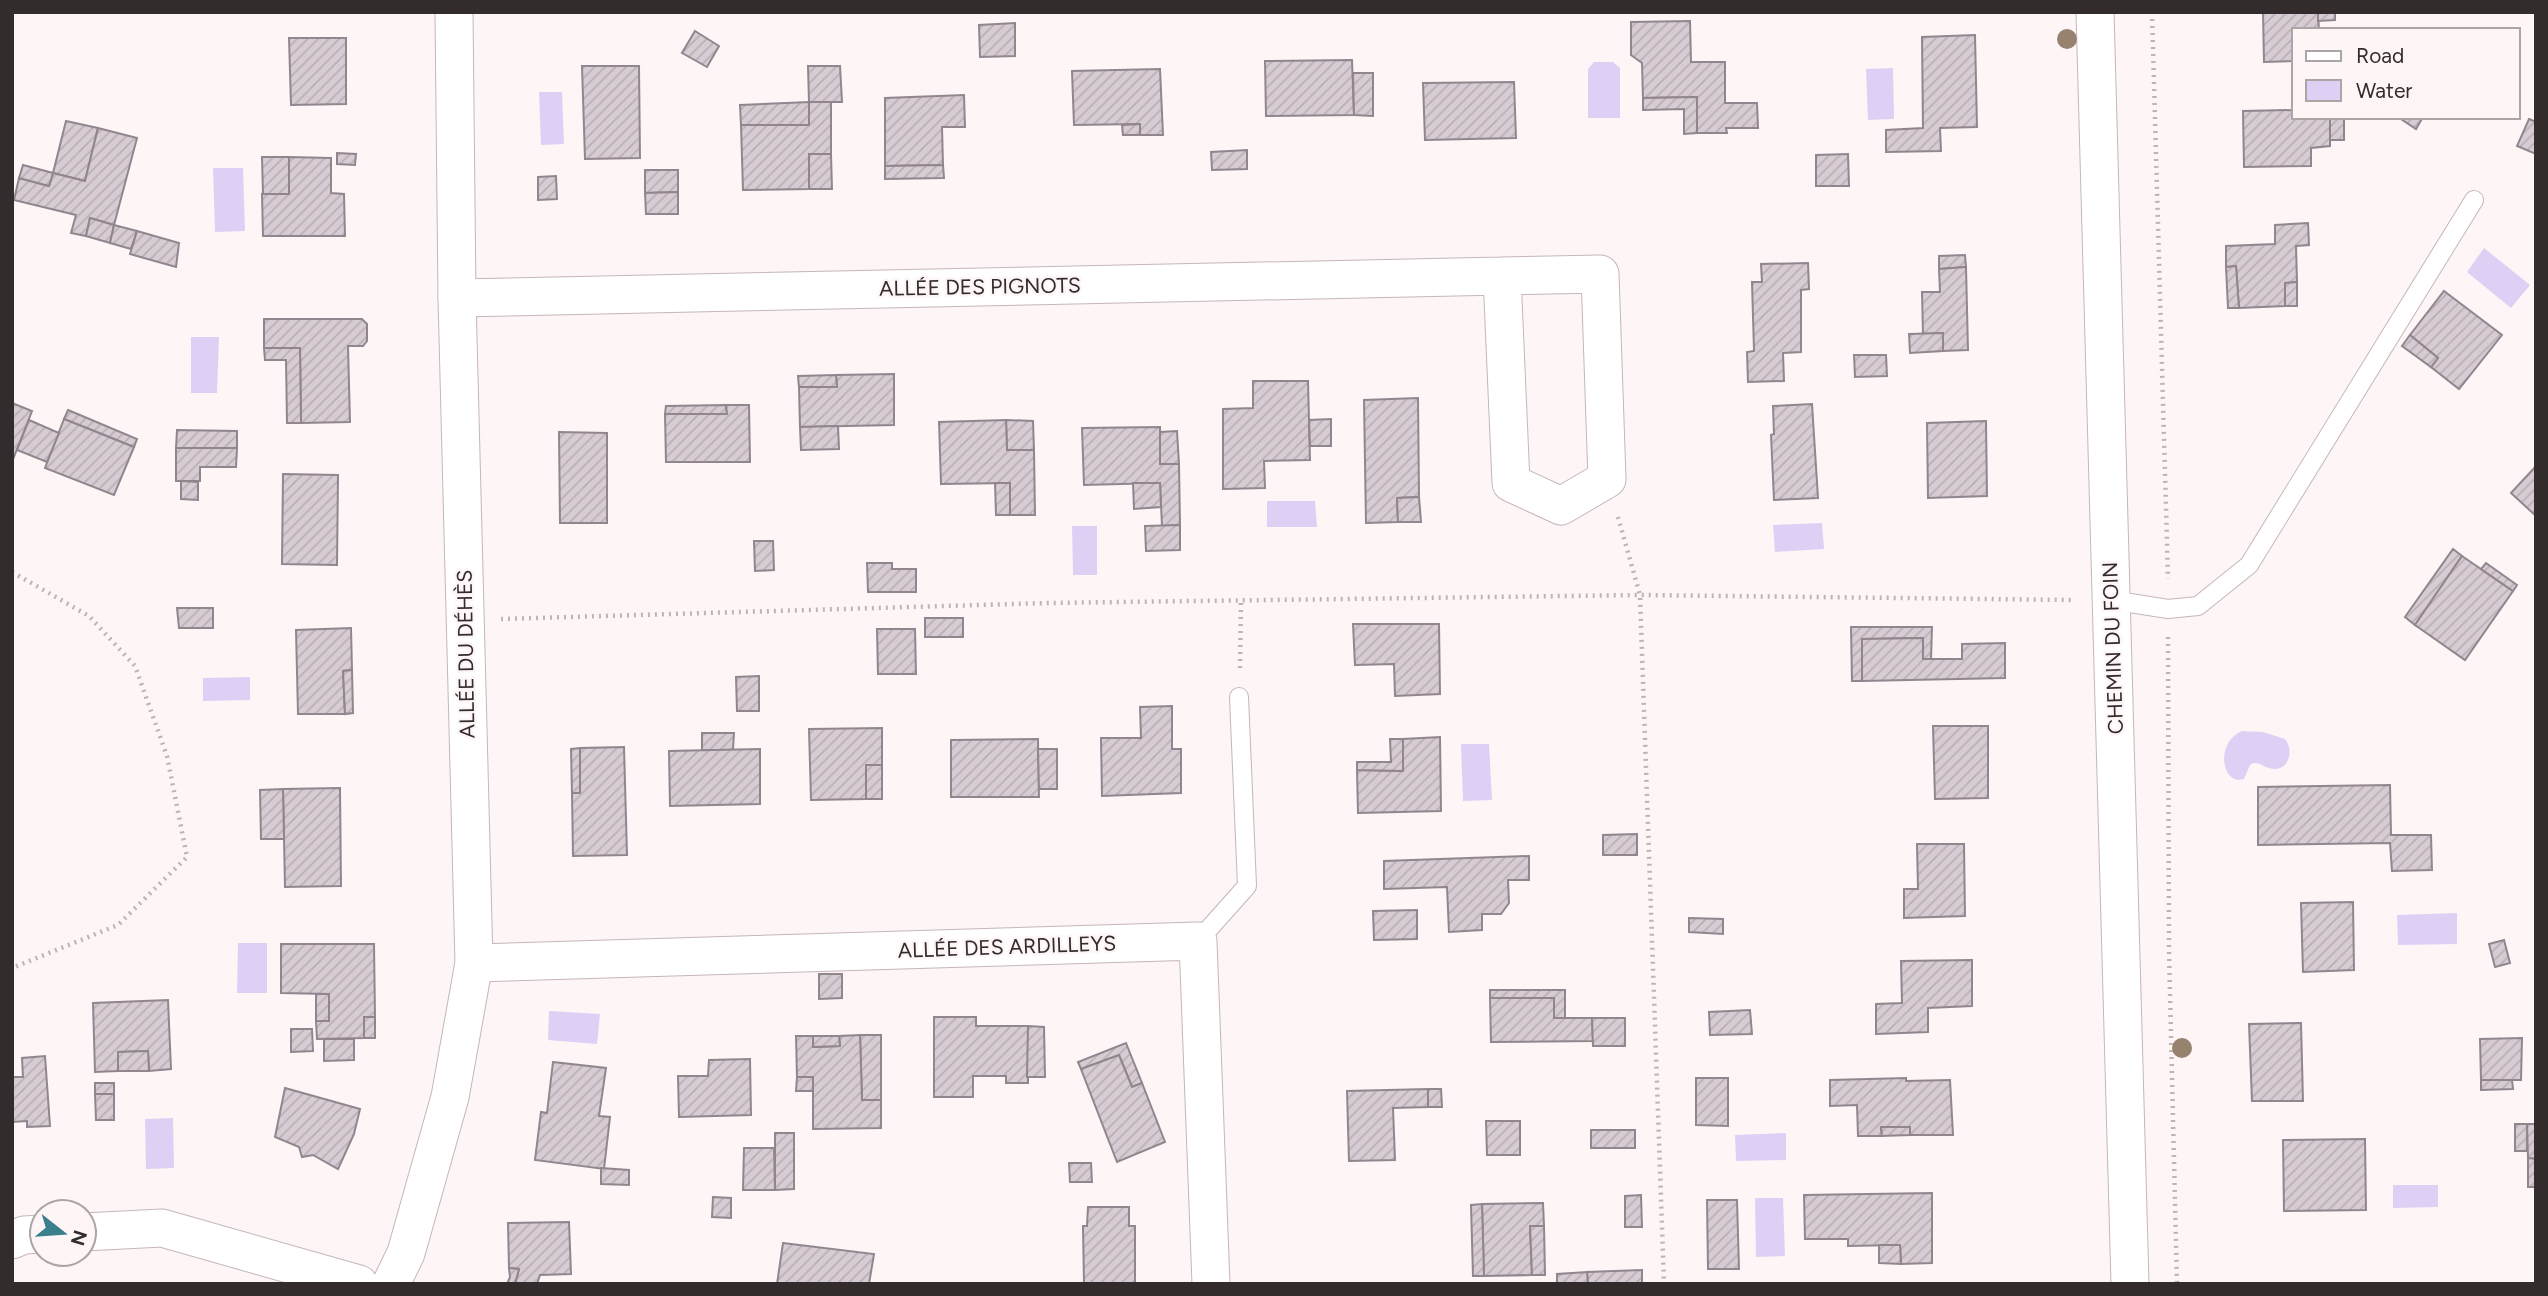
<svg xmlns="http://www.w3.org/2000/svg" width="2548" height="1296" font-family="Figtree,sans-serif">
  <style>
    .water { fill: #ded0f4 }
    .building { fill: url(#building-hatch); stroke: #91868e; stroke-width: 2 }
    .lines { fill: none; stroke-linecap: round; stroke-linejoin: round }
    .service-casing { stroke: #c5b6b9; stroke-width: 20 }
    .minor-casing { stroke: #c5b6b9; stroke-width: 39 }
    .path { stroke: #bcb4b5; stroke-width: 4.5; stroke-dasharray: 2 5; stroke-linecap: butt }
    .service { stroke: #fff; stroke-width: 18 }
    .minor { stroke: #fff; stroke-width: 37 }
    .tree { fill: #96826f }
    .labels { text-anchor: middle; stroke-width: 5; stroke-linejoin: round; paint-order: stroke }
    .street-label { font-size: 21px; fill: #322c2d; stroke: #fef5f6 }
  </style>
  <defs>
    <pattern id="building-hatch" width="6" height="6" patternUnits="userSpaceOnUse" patternTransform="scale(1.75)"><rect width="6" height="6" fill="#d7ccd4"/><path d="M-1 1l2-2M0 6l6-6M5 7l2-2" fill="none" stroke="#b9afb6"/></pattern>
  </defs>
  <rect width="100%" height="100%" fill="#fef5f6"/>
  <!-- water -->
  <g class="water">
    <path d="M1594 62H1613L1620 68V118H1588V69Z"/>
    <path d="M1893 68 1894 119 1868 120 1866 69Z"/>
    <path d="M539 92H562L564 144 541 145Z"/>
    <path d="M213 168H243L245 231 215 232Z"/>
    <path d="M2484 248 2530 285 2511 308 2467 272Z"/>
    <path d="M191 337H219L217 393H191Z"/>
    <path d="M1267 501H1315L1317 527H1267Z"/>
    <path d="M1822 523 1824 549 1775 552 1773 525Z"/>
    <path d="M1072 526H1097V575H1073Z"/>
    <path d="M250 677V700L203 701V678Z"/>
    <path d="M2242 731 2263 732 2285 739C2295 751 2288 774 2269 768 2262 766 2261 763 2253 763L2250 765 2244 779C2221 786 2215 742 2242 731Z"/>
    <path d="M1489 744 1492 800 1463 801 1461 744Z"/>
    <path d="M2457 913V944L2398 945 2397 915Z"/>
    <path d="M238 943H267V993H237Z"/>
    <path d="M549 1011 600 1014 597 1044 548 1040Z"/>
    <path d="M173 1118 174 1168 146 1169 145 1119Z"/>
    <path d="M1786 1133V1160L1736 1161 1735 1135Z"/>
    <path d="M2393 1185H2438V1207L2393 1208Z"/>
    <path d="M1755 1198H1783L1785 1256 1756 1257Z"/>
  </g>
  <!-- building -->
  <g class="building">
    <path d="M2263 12H2318L2319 30H2294V61L2264 62Z"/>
    <path d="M2318 12H2335V20L2318 21Z"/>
    <path d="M1690 21 1691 62H1725V103H1757L1758 128H1726L1727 133H1697V97L1643 98 1642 63 1631 55V22Z"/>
    <path d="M1015 23V56L980 57 979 25Z"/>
    <path d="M695 31 719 46 707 67 682 53Z"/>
    <path d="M1975 35 1977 127 1940 128 1941 151 1886 152V130L1923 128 1922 37Z"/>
    <path d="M289 38H346V104L291 105Z"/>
    <path d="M1352 60 1354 115 1266 116 1265 61Z"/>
    <path d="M582 66H639L640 158 585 159Z"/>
    <path d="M808 66H840L842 102H809Z"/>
    <path d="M1160 69 1163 135H1140V124L1074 125 1072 71Z"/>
    <path d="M1353 73H1373V116L1354 115Z"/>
    <path d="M1514 82 1516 138 1425 140 1423 83Z"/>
    <path d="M964 95 965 127H942L943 165 885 166V98Z"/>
    <path d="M1697 97V133L1684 134V109L1643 110V98Z"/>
    <path d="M809 102V125H741L740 105Z"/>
    <path d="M809 102H831V154H809V189L743 190 741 125H809Z"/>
    <path d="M2294 110V117H2344L2330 118V146L2311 148V166L2244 167 2243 111Z"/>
    <path d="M2398 117H2423L2416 129Z"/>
    <rect x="2330" y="118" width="14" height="22"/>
    <path d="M2529 119 2536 122V154L2517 146Z"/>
    <path d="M66 121 98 128 85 181 53 173Z"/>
    <path d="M1140 124V135H1123L1122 125Z"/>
    <path d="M98 128 137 138 114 225 90 218 86 236 71 233 76 215 14 200 19 178 49 186 53 173 85 181Z"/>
    <path d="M1247 150V169L1212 170 1211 152Z"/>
    <path d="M337 153 356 154 355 165 337 164Z"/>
    <path d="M809 154H831L832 189H809Z"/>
    <path d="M1848 154 1849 186H1816V155Z"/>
    <path d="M262 157H289V194H263Z"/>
    <path d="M289 157 331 158V193L344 194 345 236H263L262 194H289Z"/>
    <path d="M23 165 53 173 49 186 19 178Z"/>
    <path d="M943 165 944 178 885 179V166Z"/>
    <path d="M645 170H678V192L645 193Z"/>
    <path d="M556 176 557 199 538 200V177Z"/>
    <path d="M678 192V214H646L645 193Z"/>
    <path d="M90 218 114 225 110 243 86 236Z"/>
    <path d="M2308 223 2309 245 2296 246 2297 282 2285 283V306L2239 308 2236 266 2226 267V246L2275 244V225Z"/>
    <path d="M114 225 137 231 131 249 110 243Z"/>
    <path d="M137 231 179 243 176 267 130 254Z"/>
    <path d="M1965 255 1966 267 1939 269V256Z"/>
    <path d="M1808 263 1809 289 1801 290V352L1783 353 1784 381 1748 382 1747 352 1754 351 1752 282H1762L1761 264Z"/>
    <path d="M2236 266 2239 308H2228L2226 267Z"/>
    <path d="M1966 267 1968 350 1943 351V333L1923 334 1922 292H1940L1939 269Z"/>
    <path d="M2297 282V306H2285V283Z"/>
    <path d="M2444 291 2502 335 2459 389 2431 367 2438 358 2410 335Z"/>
    <path d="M264 319H362L367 324V341L363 346H348L350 422 301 423 300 348H264Z"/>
    <path d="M1943 333V351L1910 353 1909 334Z"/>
    <path d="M2410 335 2438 358 2431 367 2402 346Z"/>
    <path d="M264 348H300L301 423H287L286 360H265Z"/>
    <path d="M1854 355H1886L1887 376 1855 377Z"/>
    <path d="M894 374V425L800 427 799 387H837L836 375Z"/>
    <path d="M836 375 837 387H799L798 376Z"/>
    <path d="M1253 381H1308L1310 460 1264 461 1265 488 1223 489V409L1253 408Z"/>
    <path d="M1418 398 1419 497 1397 498 1398 522 1366 523 1364 400Z"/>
    <path d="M12 403 32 411 12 462Z"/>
    <path d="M1812 404 1818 498 1774 500 1771 435 1774 434 1773 406Z"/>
    <path d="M726 405 727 414H665L666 406Z"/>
    <path d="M726 405H749L750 462H666L665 414H727Z"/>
    <path d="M68 410 137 439 134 447 64 419Z"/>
    <path d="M64 419 134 447 114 495 45 468Z"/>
    <path d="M1331 419V446H1310L1309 420Z"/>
    <path d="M29 420 59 433 47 462 17 450Z"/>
    <path d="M1006 420 1033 421 1034 450H1007Z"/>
    <path d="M1006 420 1007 450H1034L1035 515H1010V483L941 484 939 422Z"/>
    <path d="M1986 421 1987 496 1928 498 1927 423Z"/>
    <path d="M838 426 839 449 801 450 800 427Z"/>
    <path d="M1160 427V464H1179L1180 525 1162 526 1160 483 1084 485 1082 428Z"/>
    <path d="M177 430 237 431V448H176Z"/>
    <path d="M1177 431 1179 464H1160V432Z"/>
    <path d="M559 432 607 433V523H560Z"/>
    <path d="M176 448H237L236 467H200V481H176Z"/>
    <path d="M2536 466V516L2511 493Z"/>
    <path d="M283 474 338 475 337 565 282 564Z"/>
    <path d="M181 481 198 482V500L181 499Z"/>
    <path d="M995 483H1010V515H996Z"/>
    <path d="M1133 483H1160L1161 507 1134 509Z"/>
    <path d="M1419 497 1421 522H1398L1397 498Z"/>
    <path d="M1180 525V550L1146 551 1145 526Z"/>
    <path d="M754 541H773L774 570 755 571Z"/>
    <path d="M2453 549 2462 556 2415 625 2405 617Z"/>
    <path d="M2462 556 2513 591 2465 660 2415 625Z"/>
    <path d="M867 563H892V569H916V592H868Z"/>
    <path d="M2486 563 2517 585 2513 591 2481 569Z"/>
    <path d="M177 608H213V628H179Z"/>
    <rect x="925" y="618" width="38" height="19"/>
    <path d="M1353 624H1439L1440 694 1395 696 1394 664 1355 665Z"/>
    <path d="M1851 627H1932L1931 659H1923V638L1862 639V681H1852Z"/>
    <path d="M351 628 352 670 343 671 345 714H298L296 630Z"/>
    <path d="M877 629H915L916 674H878Z"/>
    <path d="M1923 638V659H1962V644L2005 643V678L1862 681V639Z"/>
    <path d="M352 670 353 713 345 714 343 671Z"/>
    <path d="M759 676V711H737L736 677Z"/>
    <path d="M1172 706V749H1181V793L1102 796 1101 738H1141L1140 707Z"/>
    <path d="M1933 726H1988V798L1935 799Z"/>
    <path d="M882 728V765H866V799L811 800 809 729Z"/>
    <path d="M702 733H734L733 750H702Z"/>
    <path d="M1440 737 1441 811 1358 813 1357 770 1403 771V739Z"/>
    <path d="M1038 739 1039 797H951V740Z"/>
    <path d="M1390 739H1403V771L1357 770V762H1391Z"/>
    <path d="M624 747 627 855 573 856 572 793H580V748Z"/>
    <path d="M580 748V793H572L571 749Z"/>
    <path d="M760 749V804L670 806 669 751Z"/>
    <path d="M1038 749H1057V789H1039Z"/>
    <rect x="866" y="765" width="16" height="34"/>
    <path d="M2390 785 2391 835H2431L2432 870 2392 871 2390 843 2258 845V787Z"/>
    <path d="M340 788 341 886 285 887 283 789Z"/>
    <path d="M283 789 284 839H261L260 790Z"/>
    <path d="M1637 834V855H1603V835Z"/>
    <path d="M1917 844H1964L1965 916 1904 918V889H1918Z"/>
    <path d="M1529 856V880H1508L1509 903 1501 914H1482V930L1449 932 1447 887 1384 889V861Z"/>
    <path d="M2353 902 2354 970 2303 972 2301 903Z"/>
    <path d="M1417 910V939L1374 940 1373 911Z"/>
    <path d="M1689 918 1723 919V934L1689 932Z"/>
    <path d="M2504 940 2510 963 2495 967 2489 944Z"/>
    <path d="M281 944H374L375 1017H364V1038L317 1039 316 1021H329V994L281 993Z"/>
    <path d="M1972 960V1006L1928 1008V1032L1876 1034V1004L1902 1003 1901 961Z"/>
    <path d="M819 974H842V998L819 999Z"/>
    <path d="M1490 990H1565V1018H1554V998H1490Z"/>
    <rect x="316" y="994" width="13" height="27"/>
    <path d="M1490 998H1554V1018H1592L1593 1041 1491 1042Z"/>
    <path d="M168 1000 171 1069 149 1071 148 1051 118 1052V1071L95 1072 93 1003Z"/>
    <path d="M1750 1010 1752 1034 1710 1035 1709 1012Z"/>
    <rect x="364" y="1017" width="11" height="21"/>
    <path d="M934 1017H976V1026H1028V1083H1006V1076H973V1097H934Z"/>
    <path d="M1592 1018H1625V1046H1593Z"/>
    <path d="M2301 1023 2303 1101H2252L2249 1024Z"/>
    <path d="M1028 1026 1044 1027 1045 1077H1027Z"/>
    <path d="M291 1029H312L313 1051 291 1052Z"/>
    <path d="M860 1035H881V1100H862Z"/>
    <path d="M860 1035 862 1100H881V1128L813 1129V1077H797L796 1036H813V1047L840 1046 839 1036Z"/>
    <path d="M813 1036H839L840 1046 813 1047Z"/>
    <path d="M2522 1038 2521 1080H2481L2480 1039Z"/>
    <path d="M324 1039H354V1060L324 1061Z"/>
    <path d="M1126 1043 1142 1083 1132 1087 1119 1055 1081 1069 1078 1062Z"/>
    <path d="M148 1051 149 1071H118V1052Z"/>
    <path d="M1119 1055 1132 1087 1142 1083 1165 1142 1117 1162 1081 1069Z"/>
    <path d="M45 1056 50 1126 27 1127V1121L12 1122V1077H23L22 1058Z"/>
    <path d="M750 1059 751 1115 679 1117 678 1076H708L709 1060Z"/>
    <path d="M553 1062 606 1068 599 1116 610 1117 604 1169 535 1160 541 1112 547 1113Z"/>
    <path d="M797 1077H813V1091H796Z"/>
    <path d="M1696 1078H1728V1126L1696 1125Z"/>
    <path d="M1906 1078V1081L1950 1080 1953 1135H1910V1127H1881L1882 1136H1858L1857 1105 1830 1106V1080Z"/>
    <path d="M2481 1080H2512L2513 1089 2481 1090Z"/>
    <rect x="95" y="1083" width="19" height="11"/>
    <path d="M285 1088 360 1109 354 1134 338 1169 313 1155 302 1157 299 1147 275 1137Z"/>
    <path d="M1428 1089V1107L1393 1108 1395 1160 1349 1161 1347 1091Z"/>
    <path d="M1428 1089H1441L1442 1107H1428Z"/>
    <path d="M95 1094H114V1120H96Z"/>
    <path d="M1486 1121H1520V1155H1487Z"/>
    <rect x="2515" y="1124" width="12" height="27"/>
    <path d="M2527 1124H2536V1159L2528 1158Z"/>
    <path d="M1881 1127H1910V1135L1882 1136Z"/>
    <rect x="1591" y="1130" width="44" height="18"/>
    <path d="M775 1133H794V1189L775 1190Z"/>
    <path d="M2365 1139 2366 1210 2284 1211 2283 1140Z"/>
    <path d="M744 1148H774L775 1190H743Z"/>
    <path d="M2528 1158 2536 1159V1187H2528Z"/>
    <path d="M1069 1163H1091L1092 1182H1070Z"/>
    <path d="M601 1168 629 1170V1185L601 1184Z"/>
    <path d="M1932 1193V1263L1901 1264 1900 1245 1848 1246V1239H1805L1804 1195Z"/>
    <path d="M1641 1195 1642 1227H1625V1196Z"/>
    <path d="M713 1197 731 1198V1218L712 1217Z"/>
    <path d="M1707 1200H1737L1739 1269H1708Z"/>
    <path d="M1543 1203 1544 1226H1530L1532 1275 1484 1276 1482 1204Z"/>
    <path d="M1482 1204 1484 1276H1473L1471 1205Z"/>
    <path d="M1088 1207H1129V1226H1135V1284H1084L1083 1226H1087Z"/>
    <path d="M569 1222 571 1274 540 1275 537 1284H515L519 1269 509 1268 508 1223Z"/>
    <path d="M1530 1226H1544L1545 1275H1532Z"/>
    <path d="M783 1243 874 1254 869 1284H777Z"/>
    <path d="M1879 1245H1900L1901 1264 1879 1263Z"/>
    <path d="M509 1268 519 1269 515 1284H507L510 1277Z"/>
    <path d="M1642 1270V1284H1588L1587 1272Z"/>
    <path d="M1587 1272 1588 1284H1557V1274Z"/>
  </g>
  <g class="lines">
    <!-- service casing -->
    <g class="service-casing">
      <g id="service">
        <path d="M2111 600 2168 609 2198 606 2249 565 2474 200"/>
        <path d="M1198 941 1247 886 1239 697"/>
      </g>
    </g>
    <!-- minor casing -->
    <g class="minor-casing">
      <g id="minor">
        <path d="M2095 12 2130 1284"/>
        <path d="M457 298 1502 276 1600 274 1607 479 1561 506 1511 483 1502 276"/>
        <path d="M474 963 1198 941 1211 1284"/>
        <path d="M84 1232 162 1228 359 1284"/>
        <path d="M12 1240 24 1235 42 1234"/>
        <path d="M391 1284 406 1253 450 1097 474 963 457 298 454 12"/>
      </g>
    </g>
    <!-- path -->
    <g class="path">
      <path d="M2152 12 2168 579"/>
      <path d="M1618 517 1640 595 1664 1284"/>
      <path d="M12 572 89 616 135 666 167 756 187 857 118 925 12 968"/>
      <path d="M501 619 1047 603 1640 595 2074 600"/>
      <path d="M2168 637 2169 951 2177 1284"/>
      <path d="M1240 668 1241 600"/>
    </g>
    <!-- service -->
    <use href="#service" class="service"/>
    <!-- minor -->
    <use href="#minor" class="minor"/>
  </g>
  <!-- trees -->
  <g class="tree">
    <circle cx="2067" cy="39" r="10"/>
    <circle cx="2182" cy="1048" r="10"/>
  </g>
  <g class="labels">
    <!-- street labels -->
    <g class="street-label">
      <text transform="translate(980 287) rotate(-1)" y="7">ALLÉE DES PIGNOTS</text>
      <text transform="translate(2113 648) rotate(-92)" y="7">CHEMIN DU FOIN</text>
      <text transform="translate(466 654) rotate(-91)" y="7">ALLÉE DU DÉHÈS</text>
      <text transform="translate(1007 947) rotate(-2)" y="7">ALLÉE DES ARDILLEYS</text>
    </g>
  </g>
  <!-- border -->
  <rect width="2548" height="1296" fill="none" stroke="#322c2d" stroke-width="28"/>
  <!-- legend -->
  <rect x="2292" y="28" width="228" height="91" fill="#fef5f6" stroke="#aca5a6" stroke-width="2"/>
  <rect x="2306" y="51" width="35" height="10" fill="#ffffff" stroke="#aca5a6" stroke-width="2"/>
  <text x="2356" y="63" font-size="21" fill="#322c2d">Road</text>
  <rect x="2306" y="80" width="35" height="21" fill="#ded0f4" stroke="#aca5a6" stroke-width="2"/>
  <text x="2356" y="98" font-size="21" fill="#322c2d">Water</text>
  <!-- north arrow -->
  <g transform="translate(63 1233) rotate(107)"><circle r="33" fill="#fef5f6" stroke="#aca5a6" stroke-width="2"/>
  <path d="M0-5L12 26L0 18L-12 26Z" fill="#3a7f8c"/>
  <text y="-10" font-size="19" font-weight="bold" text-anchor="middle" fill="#322c2d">N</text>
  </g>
</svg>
